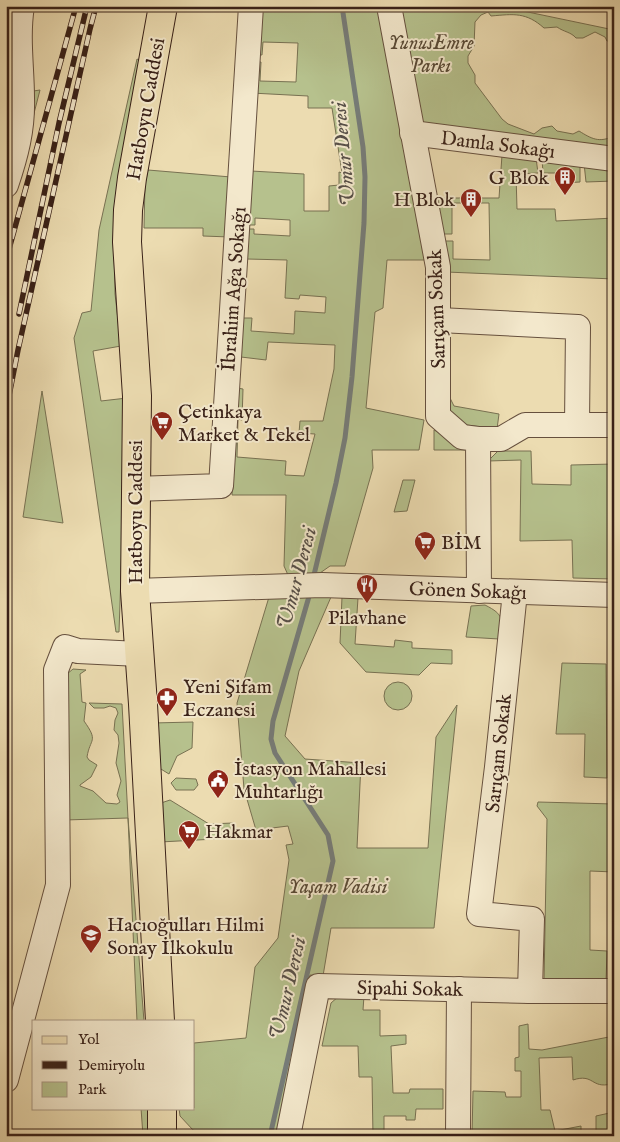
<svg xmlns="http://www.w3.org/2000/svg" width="620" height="1142" font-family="'IM FELL English',serif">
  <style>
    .green { fill: #b6c18d; stroke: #787152 }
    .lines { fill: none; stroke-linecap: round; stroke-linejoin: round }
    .stream { stroke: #767c78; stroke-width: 5 }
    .minor-casing { stroke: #66503e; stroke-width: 26 }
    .major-casing { stroke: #392118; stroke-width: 30 }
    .minor { stroke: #f3e8cc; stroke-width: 24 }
    .major { stroke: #ecdcb1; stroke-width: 28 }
    .rail-casing { stroke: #392118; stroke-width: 5.5 }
    .rail { stroke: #f3e8cc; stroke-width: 4; stroke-dasharray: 11; stroke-linecap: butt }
    .labels { text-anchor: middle; stroke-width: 4; stroke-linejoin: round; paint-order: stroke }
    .park-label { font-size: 20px; font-style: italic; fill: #584935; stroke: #f3e8cc }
    .street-label { font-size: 20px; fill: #392118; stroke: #f3e8cc }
    .poi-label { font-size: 20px; fill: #392118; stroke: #f3e8cc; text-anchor: start }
    .water-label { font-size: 21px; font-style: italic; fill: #574f48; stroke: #f3e8cc }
  </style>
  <rect width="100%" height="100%" fill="#ecdcb1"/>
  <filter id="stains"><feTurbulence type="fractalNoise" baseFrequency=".004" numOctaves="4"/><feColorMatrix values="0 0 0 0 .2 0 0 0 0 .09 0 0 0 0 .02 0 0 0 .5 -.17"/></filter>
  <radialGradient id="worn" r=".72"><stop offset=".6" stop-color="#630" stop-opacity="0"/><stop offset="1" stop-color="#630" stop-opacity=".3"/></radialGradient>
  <!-- green -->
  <g class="green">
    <path d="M256 6H379L427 260H387L383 308 375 312 366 408 424 420 419 450H372L373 468 345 566H330L320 573 288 575 284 566 286 495H232L237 388 243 389 242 420 238 419 237 457 286 461 285 475 304 476 315 434 299 433 300 421H323L334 369 335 345 268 342 266 360 241 357 242 318H252L251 331 294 334 295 311 325 313 326 297 300 295 299 299 285 298 287 260 247 259 248 229H254V234L290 236V220L255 218V225H247L251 171 304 174V211H329V186L339 185V172L342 173 332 108H308V96L251 93 253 62H261L260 81 296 82 298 43 263 42 262 55 254 54Z"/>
    <path d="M398 6H499L614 30V41H607L605 37 595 32 583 38H576C571 32 564 32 557 27L544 28C526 12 514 14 491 16L488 12 481 15 475 22 474 46 468 56V63L475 75V83L502 119 508 124 534 134 542 128 552 126 557 131 573 134 579 131C592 139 599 143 614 136V147L423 124 419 121Z"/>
    <path d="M137 59 141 61 114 244 115 294 121 346 93 351 101 401 127 398 119 632H116L74 338 82 313 91 311 99 230Z"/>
    <path d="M40 90 6 222V199L22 150 27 92Z"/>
    <path d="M502 155 536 158 538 173 516 174 517 209H555L556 221 614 218V279L446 272 442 241H453V259L490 260 489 203H452V234H442L436 198H499Z"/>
    <path d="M542 159 580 163V182L562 183 561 173H543Z"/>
    <path d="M584 163 614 166V181L586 182Z"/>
    <path d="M148 170 231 177 230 237 203 236V228H144L145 184Z"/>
    <path d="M42 391 63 523 23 517Z"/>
    <path d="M446 398H450L454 406 499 414 497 429 459 424 446 411Z"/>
    <path d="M434 430 465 445V450H434Z"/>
    <path d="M498 451H531L532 484 571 485V465L614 464V579L573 578 572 540 520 541 521 460 488 461Z"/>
    <path d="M403 480H415L407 511 394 512Z"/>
    <path d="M269 597H331L299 671 285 736 305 759 361 763 357 848H428L436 737 457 705 434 928H331L323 976 310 975 279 1136H208L193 1130 180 1116 179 1108H194V1043L246 1038 255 967 278 938 289 860 286 845 293 844 288 826 256 830 244 789 237 703Z"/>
    <path d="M342 597 358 598 355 644 394 647 395 640 412 642V648L452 650V664L431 663 419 675 366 672 340 643Z"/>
    <path d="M485 605C505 615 502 619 499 639L466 637 471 606Z"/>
    <path d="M562 663 606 664 607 778 584 777 585 734H556Z"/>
    <path d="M73 669 86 670 80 674 82 702 86 703 84 721C99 742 90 738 87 757L89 760 97 765 91 777 80 785V786L93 791 106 803 117 804 120 802 117 795 121 781 116 763 119 743 118 735 114 730 115 720 118 713 116 708 110 706 104 708H94L89 703 122 704 128 818 144 1021H137L128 818 65 820 67 674Z"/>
    <circle cx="398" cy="696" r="14"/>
    <path d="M193 722 192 748 177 756 169 774 156 766 153 723Z"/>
    <path d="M176 778 196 779 198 785 194 790H176L171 783Z"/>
    <path d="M170 800 209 824 233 823 234 838 160 842 158 804Z"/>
    <path d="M538 802 614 804V872L590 871V950L607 951 606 982H544L547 819 537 806Z"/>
    <path d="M339 996H364L363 1010H380V1036L406 1035V1044L391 1046 393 1093H409L410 1089H443V1109H416L415 1120H406V1116H384V1136H373L372 1077H359L358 1046H322L331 1003Z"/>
    <path d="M528 1024 529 1049 542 1050 614 1036V1079L611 1084C591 1089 594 1073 573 1080L572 1057 539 1058 541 1110H550L555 1131 581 1126V1136H472L473 1091 505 1092 506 1097H521V1071H515V1058L519 1057V1026Z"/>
    <path d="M141 1108H148V1136H143Z"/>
    <path d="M614 1112V1136H596V1116Z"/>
  </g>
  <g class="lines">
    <!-- stream -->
    <g class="stream">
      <path d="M313 579 336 483 345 438 352 377 364 223 365 177 363 147 342 6"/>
      <path d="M270 1136 333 861 328 835 275 753 271 739 273 721 310 593"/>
    </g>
    <!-- minor casing -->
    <g class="minor-casing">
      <g id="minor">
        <path d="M389 6 438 267V416L462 437 478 439 479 591"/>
        <path d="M412 133 614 159"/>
        <path d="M6 185C16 156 23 129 22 98 22 68 17 37 22 6"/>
        <path d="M439 320 578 327 577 425"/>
        <path d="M478 439H501L525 425H614"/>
        <path d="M135 489 221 486 251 6"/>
        <path d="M135 591 322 585 614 595"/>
        <path d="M530 991H614"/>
        <path d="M6 1080 58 885 56 670 65 647 78 651 139 654"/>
        <path d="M288 1136 318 986 530 991 532 919 479 914 497 767 515 592"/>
        <path d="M458 1136 459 989"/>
      </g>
    </g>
    <!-- major casing -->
    <g class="major-casing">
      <g id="major">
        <path d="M160 1021 143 704 135 591 137 396 127 242 128 210 132 178 163 6"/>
        <path d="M162 1136V1108"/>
      </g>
    </g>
    <!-- minor -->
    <use href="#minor" class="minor"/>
    <!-- major -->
    <use href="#major" class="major"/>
    <!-- rail casing -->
    <g class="rail-casing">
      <g id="rail">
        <path d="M6 260 76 6"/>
        <path d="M19 314 59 123 87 6"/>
        <path d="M6 411 18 350 90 29 96 6"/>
      </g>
    </g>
    <!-- rail -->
    <use href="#rail" class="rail"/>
  </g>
  <!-- icons -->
  <defs>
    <g id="building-pin" transform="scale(1.125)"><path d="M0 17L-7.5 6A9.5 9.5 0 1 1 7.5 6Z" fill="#8f2418" stroke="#f3e8cc"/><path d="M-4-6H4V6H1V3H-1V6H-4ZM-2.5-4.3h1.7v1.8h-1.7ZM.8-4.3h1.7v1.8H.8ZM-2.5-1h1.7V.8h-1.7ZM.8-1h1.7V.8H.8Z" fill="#fff"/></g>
    <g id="supermarket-pin" transform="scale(1.125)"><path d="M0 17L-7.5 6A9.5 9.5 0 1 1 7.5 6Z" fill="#8f2418" stroke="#f3e8cc"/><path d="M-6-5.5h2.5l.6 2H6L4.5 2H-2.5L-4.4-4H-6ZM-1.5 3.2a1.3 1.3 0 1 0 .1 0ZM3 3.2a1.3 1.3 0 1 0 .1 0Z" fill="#fff"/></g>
    <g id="restaurant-pin" transform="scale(1.125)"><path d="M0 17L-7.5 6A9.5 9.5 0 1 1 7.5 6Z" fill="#8f2418" stroke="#f3e8cc"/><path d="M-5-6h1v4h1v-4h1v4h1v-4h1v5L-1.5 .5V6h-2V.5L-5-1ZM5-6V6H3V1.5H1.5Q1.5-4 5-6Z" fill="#fff"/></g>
    <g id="pharmacy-pin" transform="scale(1.125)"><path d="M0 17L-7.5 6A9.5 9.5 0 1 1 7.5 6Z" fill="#8f2418" stroke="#f3e8cc"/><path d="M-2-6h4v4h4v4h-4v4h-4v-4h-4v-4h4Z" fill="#fff"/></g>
    <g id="civic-pin" transform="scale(1.125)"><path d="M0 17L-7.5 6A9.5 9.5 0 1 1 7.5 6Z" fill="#8f2418" stroke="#f3e8cc"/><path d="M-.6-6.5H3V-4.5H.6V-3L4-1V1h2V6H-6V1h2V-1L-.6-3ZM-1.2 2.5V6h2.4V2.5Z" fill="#fff"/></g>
    <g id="school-pin" transform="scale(1.125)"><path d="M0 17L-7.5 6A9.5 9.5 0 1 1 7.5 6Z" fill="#8f2418" stroke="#f3e8cc"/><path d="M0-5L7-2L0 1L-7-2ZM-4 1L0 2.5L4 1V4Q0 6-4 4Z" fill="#fff"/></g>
  </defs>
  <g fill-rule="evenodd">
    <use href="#building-pin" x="565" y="177"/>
    <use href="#building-pin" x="471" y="199"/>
    <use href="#supermarket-pin" x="162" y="422"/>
    <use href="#supermarket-pin" x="425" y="542"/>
    <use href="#restaurant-pin" x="367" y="585"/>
    <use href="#pharmacy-pin" x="167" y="698"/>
    <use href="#civic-pin" x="218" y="780"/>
    <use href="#supermarket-pin" x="189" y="831"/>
    <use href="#school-pin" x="91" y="935"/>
  </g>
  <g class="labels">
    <!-- park labels -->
    <g class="park-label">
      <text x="431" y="49">YunusEmre<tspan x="431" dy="23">Parkı</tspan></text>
      <text x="338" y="893">Yaşam Vadisi</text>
    </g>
    <!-- street labels -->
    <g class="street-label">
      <text transform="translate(145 109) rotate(-80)" y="7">Hatboyu Caddesi</text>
      <text transform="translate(498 144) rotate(7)" y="7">Damla Sokağı</text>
      <text transform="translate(233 289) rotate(-86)" y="7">İbrahim Ağa Sokağı</text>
      <text transform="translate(436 309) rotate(-92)" y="7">Sarıçam Sokak</text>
      <text transform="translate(135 512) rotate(-90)" y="7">Hatboyu Caddesi</text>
      <text transform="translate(468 590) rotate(2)" y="7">Gönen Sokağı</text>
      <text transform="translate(498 753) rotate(-84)" y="7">Sarıçam Sokak</text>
      <text transform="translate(410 988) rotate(1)" y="7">Sipahi Sokak</text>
    </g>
    <!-- poi labels -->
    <g class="poi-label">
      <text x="549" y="184" text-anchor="end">G Blok</text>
      <text x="455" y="206" text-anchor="end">H Blok</text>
      <text x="178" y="418">Çetinkaya<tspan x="178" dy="23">Market &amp; Tekel</tspan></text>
      <text x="441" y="549">BİM</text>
      <text x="367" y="624" text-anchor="middle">Pilavhane</text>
      <text x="183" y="693">Yeni Şifam<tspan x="183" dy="23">Eczanesi</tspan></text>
      <text x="234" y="775">İstasyon Mahallesi<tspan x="234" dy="23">Muhtarlığı</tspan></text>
      <text x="205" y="838">Hakmar</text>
      <text x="107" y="931">Hacıoğulları Hilmi<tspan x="107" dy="23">Sonay İlkokulu</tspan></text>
    </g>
    <!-- water labels -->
    <g class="water-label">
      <text transform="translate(343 154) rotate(-95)" y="7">Umur Deresi</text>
      <text transform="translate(296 578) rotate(-75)" y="7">Umur Deresi</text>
      <text transform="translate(287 988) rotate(-77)" y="7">Umur Deresi</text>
    </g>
  </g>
  <!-- margin -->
  <rect width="620" height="1142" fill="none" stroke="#ecdcb1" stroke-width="25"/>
  <rect x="8" y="8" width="605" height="1127" fill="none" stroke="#392118" stroke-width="2.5"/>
  <rect x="12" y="12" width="595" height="1117" fill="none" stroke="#392118"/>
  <!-- legend -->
  <rect x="32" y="1020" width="162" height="90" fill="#f3e8cc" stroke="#a99884"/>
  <rect x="42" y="1036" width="25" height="8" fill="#ecdcb1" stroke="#a99884"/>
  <text x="78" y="1044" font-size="15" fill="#392118">Yol</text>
  <rect x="42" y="1061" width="25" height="8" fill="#392118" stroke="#a99884"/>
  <text x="78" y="1070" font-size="15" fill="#392118">Demiryolu</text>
  <rect x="42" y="1082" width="25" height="15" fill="#b6c18d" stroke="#a99884"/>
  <text x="78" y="1094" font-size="15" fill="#392118">Park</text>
  <rect width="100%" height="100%" filter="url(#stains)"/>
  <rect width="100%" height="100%" fill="url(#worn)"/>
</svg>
